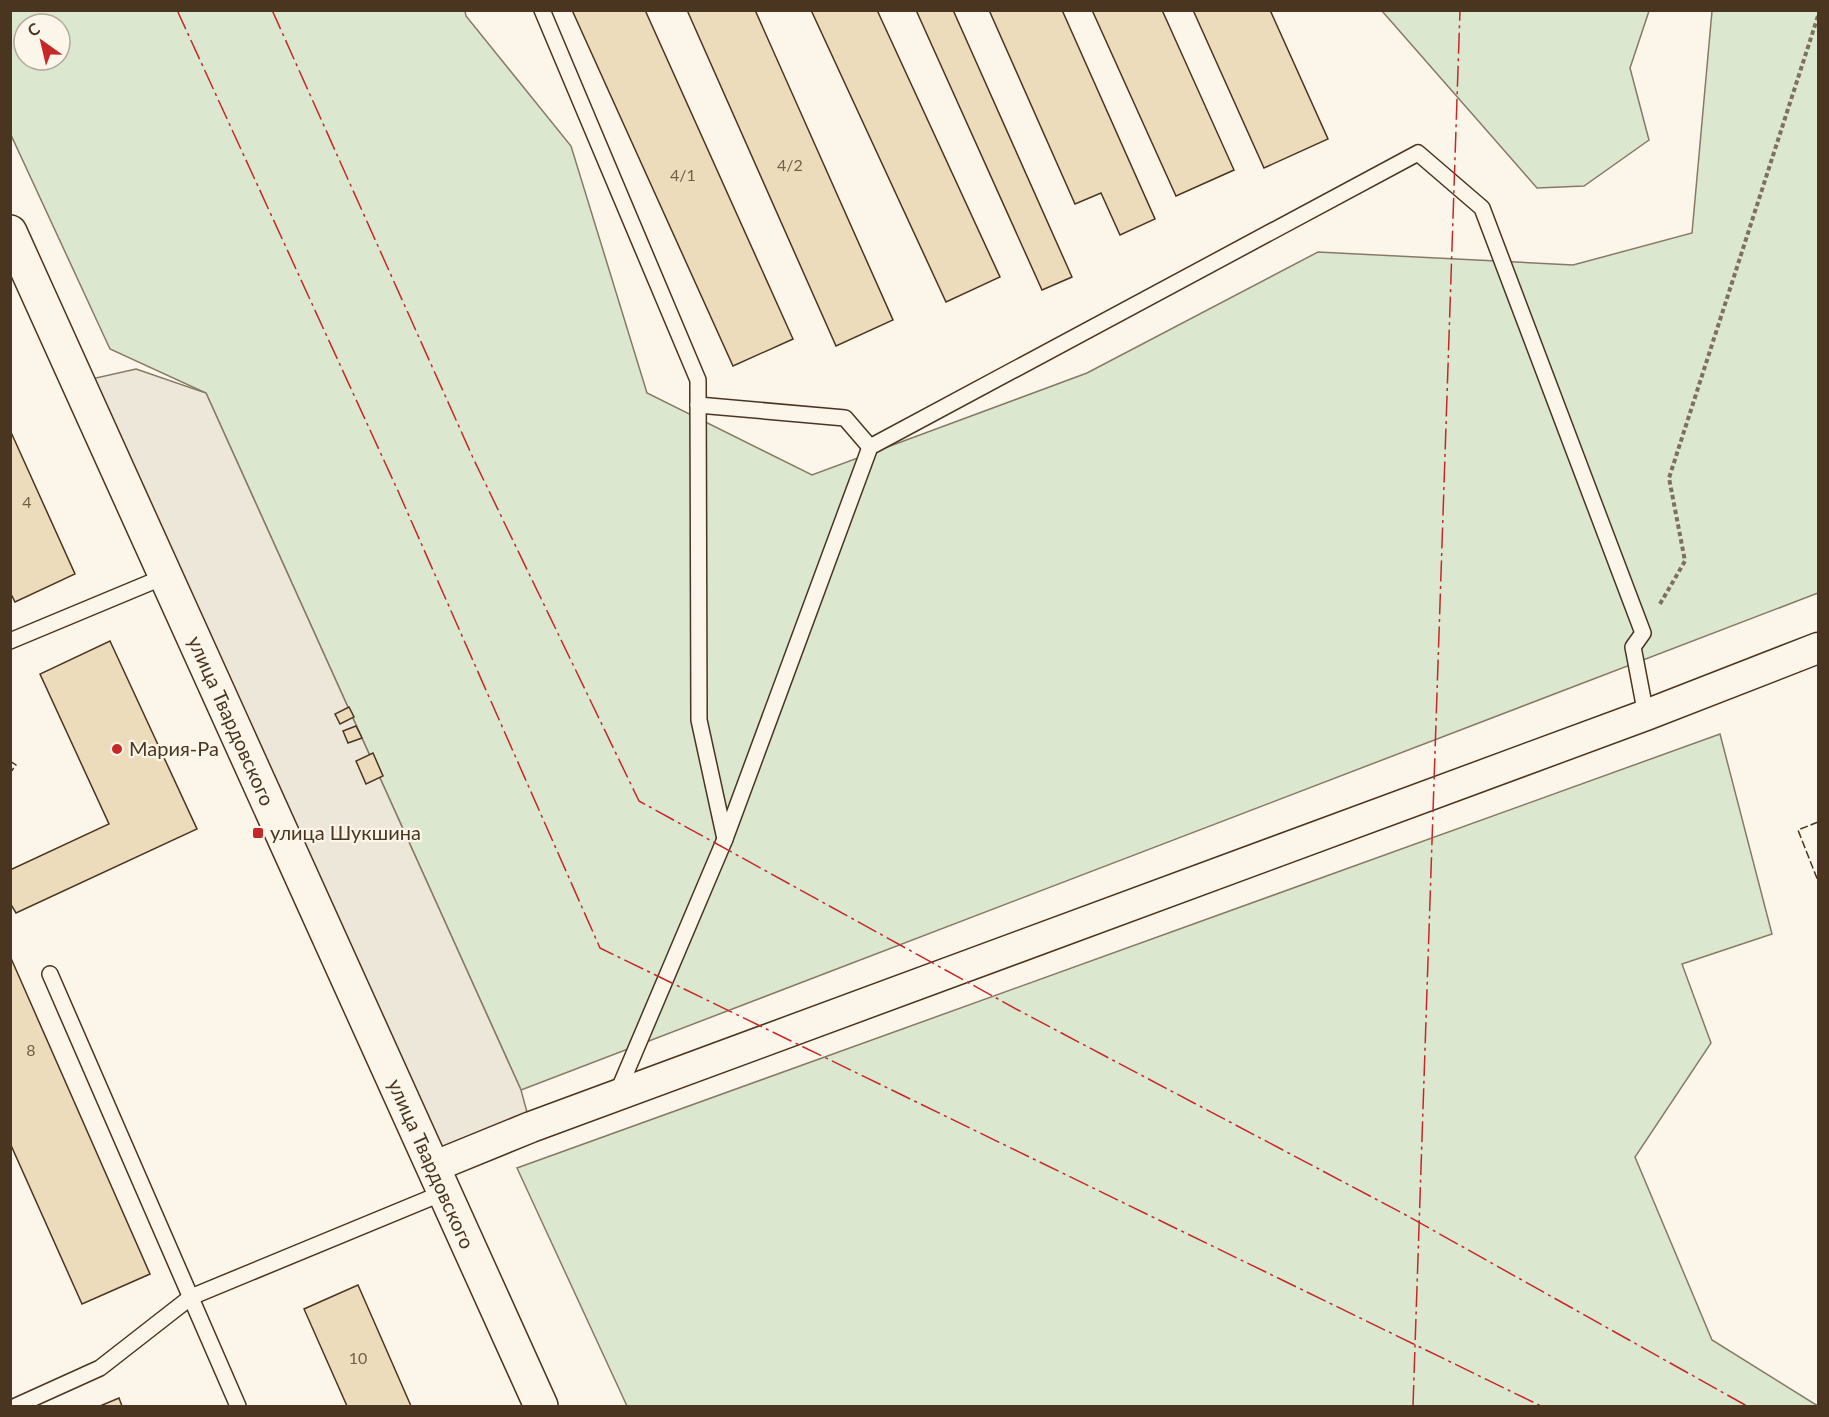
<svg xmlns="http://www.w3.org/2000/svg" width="1829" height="1417" font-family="Lato,sans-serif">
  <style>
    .green { fill: #dce7d0; stroke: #887966; stroke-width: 1.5; fill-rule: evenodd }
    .parking { fill: #ede7d9; stroke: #887966; stroke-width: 1.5 }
    .building { fill: #ecdcbc; stroke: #4a3520; stroke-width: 1.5 }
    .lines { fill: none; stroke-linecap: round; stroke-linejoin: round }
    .service-casing { stroke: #4a3520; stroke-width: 18 }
    .minor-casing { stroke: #4a3520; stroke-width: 33 }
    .tertiary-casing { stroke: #4a3520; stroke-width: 36 }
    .path { stroke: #7f6f5c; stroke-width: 4; stroke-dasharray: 4.5 3; stroke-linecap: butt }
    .service { stroke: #fbf6e9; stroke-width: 15 }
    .minor { stroke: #fbf6e9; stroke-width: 30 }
    .tertiary { stroke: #fbf6e9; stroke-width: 33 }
    .fence { stroke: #4a3520; stroke-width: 1.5; stroke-dasharray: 8 3; stroke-linecap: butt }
    .power { stroke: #c62828; stroke-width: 1.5; stroke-dasharray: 21 4.5 3 4.5; stroke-linecap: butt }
    .poi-dot { fill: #c62828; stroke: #fbf6e9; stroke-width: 2 }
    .labels { text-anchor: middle; stroke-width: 4.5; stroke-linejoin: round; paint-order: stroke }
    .number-label { font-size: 16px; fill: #725f47 }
    .street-label { font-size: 20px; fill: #4a3520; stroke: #fbf6e9 }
    .poi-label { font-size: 20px; fill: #4a3520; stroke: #fbf6e9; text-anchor: start }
  </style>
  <rect width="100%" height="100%" fill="#fbf6e9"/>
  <!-- green -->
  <g class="green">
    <path d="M10 11H465L466 16 571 146 647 393 812 475 1087 373 1318 252 1573 265 1692 233 1712 11H1818V593L521 1090 206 393 110 349 11 135ZM24 24H60V60H24Z"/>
    <path d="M1382 11H1649L1630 68 1649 140 1584 186 1537 188Z"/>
    <path d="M1720 734 1772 934 1682 964 1711 1043 1635 1157 1712 1340 1818 1406H627L517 1168Z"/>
  </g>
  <!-- parking -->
  <path class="parking" d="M136 369 206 393 521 1090 531 1127 433 1167 78 382Z"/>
  <!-- building -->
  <g class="building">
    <path d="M572 10H645L793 339 733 366Z"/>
    <path d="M687 10H755L893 320 836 346Z"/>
    <path d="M811 10H877L1000 277 946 302Z"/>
    <path d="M916 10H953L1072 277 1042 290Z"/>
    <path d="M989 10H1062L1155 219 1120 235 1101 193 1075 204Z"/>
    <path d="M1092 10H1162L1234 170 1176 196Z"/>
    <path d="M1193 10H1270L1328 139 1264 168Z"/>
    <path d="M10 430 75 574 15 602 10 592Z"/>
    <path d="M110 641 197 829 16 913 10 903V870L109 824 40 674Z"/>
    <path d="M349 707 354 717 340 724 335 714Z"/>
    <path d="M356 726 362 738 348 743 343 731Z"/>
    <path d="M373 753 383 776 366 784 356 761Z"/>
    <path d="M10 956 150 1274 82 1304 10 1143Z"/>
    <path d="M358 1285 411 1406H347L304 1309Z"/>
    <path d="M119 1398 122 1406H100Z"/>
  </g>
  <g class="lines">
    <!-- service casing -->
    <g class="service-casing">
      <g id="service">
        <path d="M542 10 698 380 699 720 725 839"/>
        <path d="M698 405 845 418 870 447"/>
        <path d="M10 641 166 576"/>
        <path d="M50 974 238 1406"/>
        <path d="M616 1096 725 839 870 447 1418 153 1482 208 1643 633 1633 647 1646 715"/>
        <path d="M16 1406 100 1368 191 1297 445 1192"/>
      </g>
    </g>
    <!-- minor casing -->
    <g class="minor-casing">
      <path id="minor" d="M433 1167 531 1127 1646 715 1818 648"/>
    </g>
    <!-- tertiary casing -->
    <g class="tertiary-casing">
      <path id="tertiary" d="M10 232 541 1406"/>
    </g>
    <!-- path -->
    <path class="path" d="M1660 604 1685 561 1669 478 1818 16"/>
    <!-- service -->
    <use href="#service" class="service"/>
    <!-- minor -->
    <use href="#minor" class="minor"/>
    <!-- tertiary -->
    <use href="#tertiary" class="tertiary"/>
    <!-- fence -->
    <g class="fence">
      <path d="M10 761 16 765 10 773"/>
      <path d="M1818 822 1798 830 1818 881"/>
    </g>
    <!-- power -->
    <g class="power">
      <path d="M177 10 398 491 600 948 1541 1406"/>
      <path d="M272 10 474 460 639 801 1018 1010 1404 1214 1747 1406"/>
      <path d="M1413 1406 1460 10"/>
    </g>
  </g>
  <!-- markers -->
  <g class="poi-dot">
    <circle cx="117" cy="749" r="6"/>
    <rect x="252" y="827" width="12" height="12" rx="3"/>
  </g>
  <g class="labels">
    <!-- number labels -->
    <g class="number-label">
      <text x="790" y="171">4/2</text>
      <text x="683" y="181">4/1</text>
      <text x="27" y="508">4</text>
      <text x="31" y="1056">8</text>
      <text x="358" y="1364">10</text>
    </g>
    <!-- street labels -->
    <g class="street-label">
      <text transform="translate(231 721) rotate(66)" y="7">улица Твардовского</text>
      <text transform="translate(431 1164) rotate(66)" y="7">улица Твардовского</text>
    </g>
    <!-- poi labels -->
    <g class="poi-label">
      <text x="129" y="756">Мария-Ра</text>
      <text x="270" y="840">улица Шукшина</text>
    </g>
  </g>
  <!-- border -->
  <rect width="1829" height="1417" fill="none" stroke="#4a3520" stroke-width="24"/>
  <!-- north arrow -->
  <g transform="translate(42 42) rotate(326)"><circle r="28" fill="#fbf6e9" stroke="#b4a999" stroke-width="1.5"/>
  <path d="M0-4.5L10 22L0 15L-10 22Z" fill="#c62828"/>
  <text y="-9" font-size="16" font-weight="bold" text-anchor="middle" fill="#4a3520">С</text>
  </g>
</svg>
